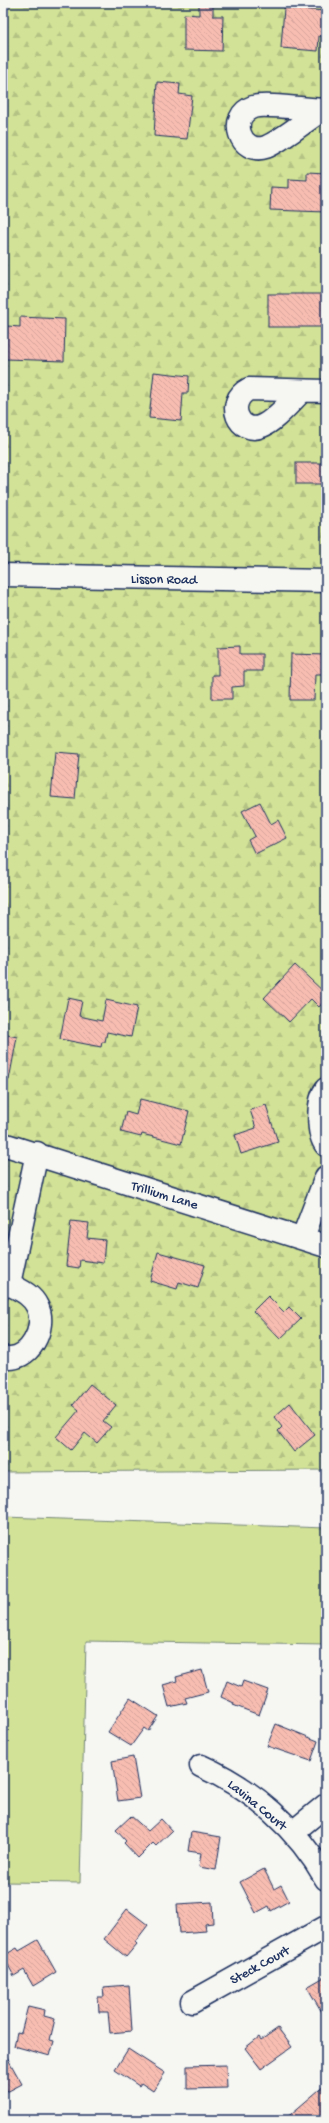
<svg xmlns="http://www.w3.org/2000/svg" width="329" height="2123" font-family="'Gochi Hand',sans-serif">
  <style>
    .grass { fill: #d2e296; stroke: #76887a }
    .forest { fill: url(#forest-firs); stroke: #76887a }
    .building { fill: url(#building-back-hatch); stroke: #1b2f5e }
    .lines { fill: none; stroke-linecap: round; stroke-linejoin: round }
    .minor-casing { stroke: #1b2f5e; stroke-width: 25 }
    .minor { stroke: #f6f6f2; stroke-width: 22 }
    .labels { text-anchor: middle; stroke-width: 3.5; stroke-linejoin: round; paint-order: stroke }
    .street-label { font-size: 14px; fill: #1b2f5e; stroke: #f6f6f2 }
  </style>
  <defs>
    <pattern id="forest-firs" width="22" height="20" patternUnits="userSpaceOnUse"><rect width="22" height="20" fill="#d2e296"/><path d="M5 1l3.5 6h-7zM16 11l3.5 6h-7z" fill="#b4c284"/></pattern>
    <pattern id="building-back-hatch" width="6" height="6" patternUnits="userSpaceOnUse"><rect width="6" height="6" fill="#f8bdb1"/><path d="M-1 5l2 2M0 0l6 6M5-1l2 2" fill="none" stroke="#d4a39b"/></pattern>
  </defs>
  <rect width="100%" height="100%" fill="#f6f6f2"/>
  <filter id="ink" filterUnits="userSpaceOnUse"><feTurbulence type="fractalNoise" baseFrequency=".025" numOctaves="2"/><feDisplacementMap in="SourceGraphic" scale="8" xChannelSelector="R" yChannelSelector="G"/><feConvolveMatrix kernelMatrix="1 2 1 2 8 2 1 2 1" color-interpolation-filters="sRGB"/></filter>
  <g filter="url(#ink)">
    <!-- grass -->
    <path class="grass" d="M3 1517 326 1528V1645L86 1641 80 1883 3 1882Z"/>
    <!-- forest -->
    <path class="forest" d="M3 3H326V1470L3 1472Z"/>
    <!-- building -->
    <g class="building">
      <path d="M199 4H213V16H223L222 51 184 50V14L199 15Z"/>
      <path d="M284 8 326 11V36H319L318 51 281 48Z"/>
      <path d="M157 82 180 84 179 94 192 96 187 139 154 136Z"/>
      <path d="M307 172 326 173V212L270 210 271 187 289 188V179L307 180Z"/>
      <rect x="268" y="294" width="58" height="33"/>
      <path d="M20 317 65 319 64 361 6 359 7 326 20 327Z"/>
      <path d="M154 372 189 376 188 393H183L181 421 149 418Z"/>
      <rect x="296" y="463" width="30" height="21"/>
      <path d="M240 646V654H262V671H244V686L232 687V699H212V675H218V647Z"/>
      <path d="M291 654 326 655V674H315L314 700H290Z"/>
      <path d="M55 752 79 754 75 799 51 797Z"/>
      <path d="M260 802 271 824 278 820 287 838 255 854 248 840 255 836 242 811Z"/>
      <path d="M295 965 326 994V999L319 1007 311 999 289 1022 264 998Z"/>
      <path d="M68 998 82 1001 79 1016 102 1021 106 1000 137 1007 131 1037 107 1032 105 1042H102L101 1047 60 1039Z"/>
      <path d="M3 1034 17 1037 9 1080H3Z"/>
      <path d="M140 1099 189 1111 181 1144 142 1134 141 1137 121 1132 126 1112 136 1115Z"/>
      <path d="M266 1105 278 1142 241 1154 235 1135 256 1128 250 1110Z"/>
      <path d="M71 1221 89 1223 87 1238 105 1240 103 1263 80 1260 79 1268 66 1266Z"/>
      <path d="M158 1252 205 1265 198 1288 179 1282 177 1289 150 1281Z"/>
      <path d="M268 1296 284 1312 289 1307 301 1319 280 1339 253 1311Z"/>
      <path d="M90 1384 116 1405 103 1421 111 1427 97 1443 85 1433 71 1450 56 1437 79 1410 73 1405Z"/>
      <path d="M290 1403 315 1435 294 1452 278 1431 282 1427 274 1417Z"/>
      <path d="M202 1670 208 1692 185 1698 187 1703 169 1707 163 1685 177 1681 176 1677Z"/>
      <path d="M227 1681 241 1687 243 1681 268 1690 259 1715 233 1705 234 1703 221 1697Z"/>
      <path d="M130 1698 158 1716 148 1731 144 1728 131 1746 108 1732Z"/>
      <path d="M276 1724 318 1741 311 1761 267 1746Z"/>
      <path d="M133 1757 140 1798 118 1801 112 1761Z"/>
      <path d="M131 1816 148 1831 161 1819 172 1831 156 1846 153 1843 138 1858 124 1843 126 1841 116 1830Z"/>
      <path d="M191 1832 221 1837 216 1870 199 1867 201 1853 188 1851Z"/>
      <path d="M264 1869 274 1889 281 1885 289 1901 271 1911 269 1906 256 1913 240 1882Z"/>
      <path d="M212 1902 213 1923 205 1924 206 1931 179 1933 177 1904Z"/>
      <path d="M127 1909 148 1925 135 1942 137 1944 126 1957 104 1939Z"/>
      <path d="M38 1940 56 1972 33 1986 24 1970 14 1976 3 1956 17 1948 19 1951Z"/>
      <path d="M326 1976V2019L307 1987Z"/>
      <path d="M129 1985 132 2031 110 2033 108 2012H99L98 1997H104L103 1987Z"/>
      <path d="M28 2006 45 2010 44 2016 55 2019 50 2040 54 2041 50 2056 14 2046 17 2032 21 2033Z"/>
      <path d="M278 2028 292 2047 261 2069 245 2048 259 2037 261 2040Z"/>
      <path d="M128 2049 165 2073 153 2091 141 2083 139 2086 115 2070Z"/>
      <path d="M3 2050 22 2084 3 2094Z"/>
      <path d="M226 2065 227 2088 187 2089V2066Z"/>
      <path d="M326 2084V2117L322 2120H284Z"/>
    </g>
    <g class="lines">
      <!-- minor casing -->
      <g class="minor-casing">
        <g id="minor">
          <path d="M322 110C308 119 280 142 266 147 240 156 227 116 253 107 265 103 311 110 326 110"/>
          <path d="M302 391C292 400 275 421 262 426 239 436 224 402 249 389L326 391"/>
          <path d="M3 575 326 581"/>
          <path d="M326 1089C317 1101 317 1134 326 1145"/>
          <path d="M3 1144 326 1246"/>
          <path d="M303 1237 326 1177"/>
          <path d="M3 1287 9 1284 37 1153"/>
          <path d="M3 1357C29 1364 48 1327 37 1306 31 1294 20 1290 9 1284"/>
          <path d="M201 1766C253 1789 298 1829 326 1879"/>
          <path d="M293 1832 326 1805"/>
          <path d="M192 2002 326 1927"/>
        </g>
      </g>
      <!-- minor -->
      <use href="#minor" class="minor"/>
    </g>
  </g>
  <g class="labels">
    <!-- street labels -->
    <g class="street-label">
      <text transform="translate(164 578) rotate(1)" y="5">Lisson Road</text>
      <text transform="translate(165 1194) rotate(17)" y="5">Trillium Lane</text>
      <text transform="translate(258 1804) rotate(39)" y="5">Lavina Court</text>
      <text transform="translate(259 1964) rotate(-29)" y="5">Steck Court</text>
    </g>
  </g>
  <!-- margin -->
  <rect width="329" height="2123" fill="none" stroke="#f6f6f2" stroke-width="16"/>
  <rect x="8" y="8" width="313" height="2107" fill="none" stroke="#1b2f5e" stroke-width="1.5" filter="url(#ink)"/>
</svg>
